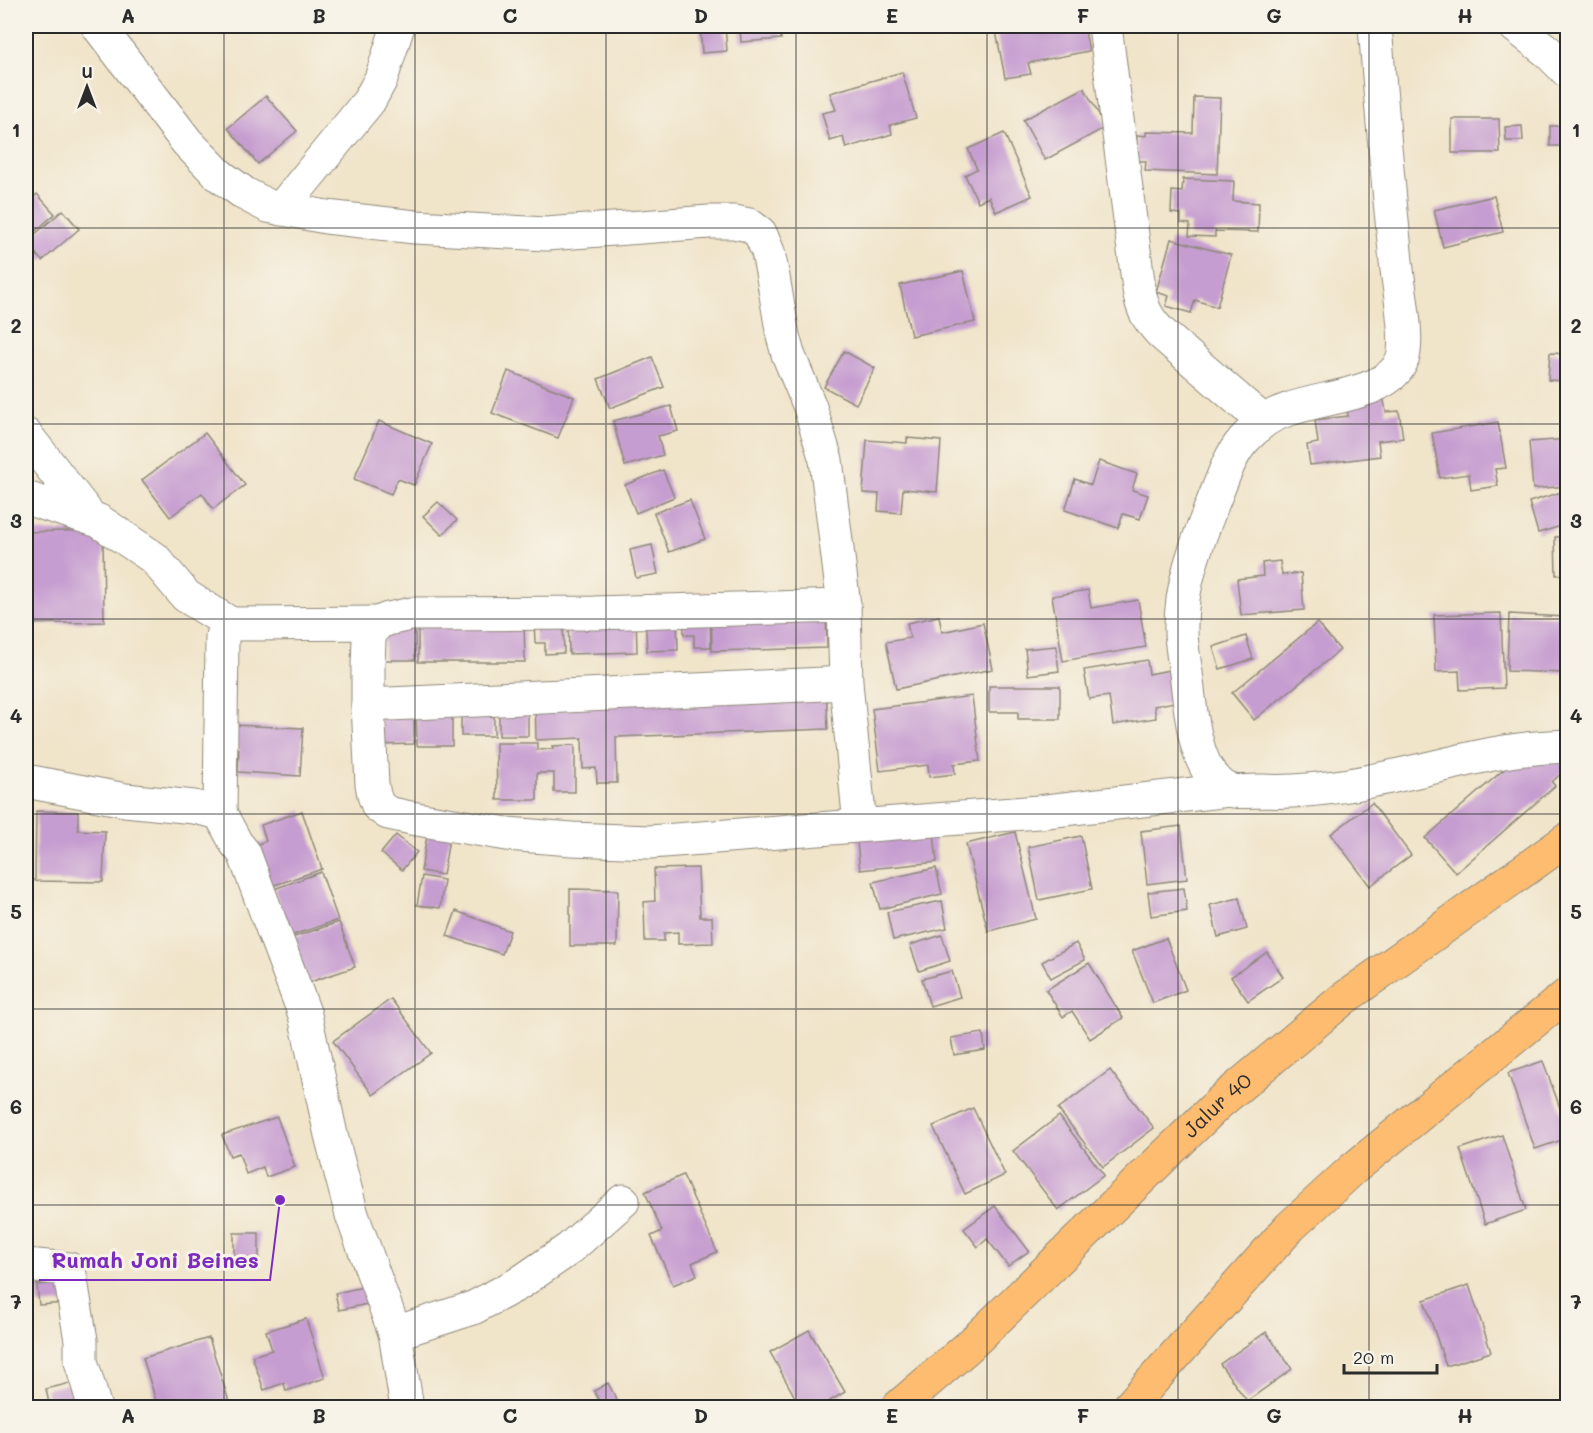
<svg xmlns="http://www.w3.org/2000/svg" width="1593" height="1433" font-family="Mali,sans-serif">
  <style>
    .building { fill: #c69dd0 }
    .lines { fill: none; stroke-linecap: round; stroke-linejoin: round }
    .street-casing { stroke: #8e887a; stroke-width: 35 }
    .highway-casing { stroke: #8e887a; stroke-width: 35 }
    .street { stroke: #fff; stroke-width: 33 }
    .highway { stroke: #fdbc6f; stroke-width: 33 }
    .grid { fill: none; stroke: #2b2b2b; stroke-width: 1.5; stroke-opacity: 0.55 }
    .labels { text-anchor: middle; stroke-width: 6; stroke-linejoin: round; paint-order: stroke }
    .street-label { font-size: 21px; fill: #2b2b2b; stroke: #f7f3e8 }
    .leader { fill: none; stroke: #7b2cbf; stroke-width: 2 }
    .callout-dot { fill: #7b2cbf; stroke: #f7f3e8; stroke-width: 2 }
    .callout-label { font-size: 22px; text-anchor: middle; font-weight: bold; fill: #7b2cbf; stroke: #f7f3e8; stroke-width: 6; stroke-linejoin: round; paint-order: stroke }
    .neatline { fill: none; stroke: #2b2b2b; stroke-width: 2 }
    .grid-label { font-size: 20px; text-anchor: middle; font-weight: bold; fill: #2b2b2b }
  </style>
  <rect width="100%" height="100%" fill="#f7f3e8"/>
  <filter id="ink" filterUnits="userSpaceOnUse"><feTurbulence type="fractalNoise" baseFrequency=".0167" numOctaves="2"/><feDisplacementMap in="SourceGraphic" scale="12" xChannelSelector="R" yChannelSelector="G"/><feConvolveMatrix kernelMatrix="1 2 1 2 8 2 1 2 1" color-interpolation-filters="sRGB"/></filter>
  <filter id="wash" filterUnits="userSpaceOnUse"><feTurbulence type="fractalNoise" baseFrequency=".008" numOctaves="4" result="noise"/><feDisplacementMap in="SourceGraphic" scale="24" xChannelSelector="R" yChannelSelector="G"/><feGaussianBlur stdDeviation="1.35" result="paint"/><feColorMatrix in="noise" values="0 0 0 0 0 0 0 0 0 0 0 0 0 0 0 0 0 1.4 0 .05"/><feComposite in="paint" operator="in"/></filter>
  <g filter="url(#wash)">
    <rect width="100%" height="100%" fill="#f0e4c9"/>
    <g id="blocks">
      <!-- building -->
      <g class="building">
        <path d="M700 26H725L727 51 702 53Z"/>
        <path d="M740 26H780L781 39 741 42Z"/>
        <path d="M995 26H1084L1089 51 1028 63 1031 74 1005 78Z"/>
        <path d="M902 72 916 118 890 125 892 134 846 148 843 137 830 141 822 113 836 110 830 93Z"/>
        <path d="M1084 88 1106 127 1045 160 1023 120Z"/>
        <path d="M266 96 297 131 258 164 228 128Z"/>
        <path d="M1194 97 1220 98 1217 174 1145 171 1146 161H1136L1137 135 1146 136V132L1193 133Z"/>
        <path d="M1452 119H1499L1500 153H1452Z"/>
        <path d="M1522 126 1523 141H1506L1505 127Z"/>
        <rect x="1550" y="126" width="17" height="20"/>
        <path d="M1004 133 1032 196 996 212 989 197 978 202 965 175 977 169 968 149Z"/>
        <path d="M1183 179 1234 181 1233 201 1259 203 1258 232 1215 231V237L1189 236 1190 224 1181 223V214L1171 213 1172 191 1182 192Z"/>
        <path d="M37 194 55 214 26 239V204Z"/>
        <path d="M1494 196 1503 232 1443 247 1434 210Z"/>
        <path d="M63 210 79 229 42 261 26 242Z"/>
        <path d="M1171 239 1231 255 1217 307 1195 300 1191 313 1166 306 1169 296 1156 292Z"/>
        <path d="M963 271 975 322 911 336 900 285Z"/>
        <path d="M844 351 875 368 856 404 824 387Z"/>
        <path d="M1550 353 1568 354V396H1564L1565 381 1548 380Z"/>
        <path d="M652 357 664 387 610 408 598 379Z"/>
        <path d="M508 371 574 397 558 438 492 413Z"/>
        <path d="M1383 395 1386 412 1399 411 1403 438 1378 441 1380 456 1310 465 1307 445 1318 443 1315 420 1348 416 1346 399Z"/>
        <path d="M671 406 678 431 658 436 663 455 625 466 613 421Z"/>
        <path d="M379 421 432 444 414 485 398 479 391 494 354 479Z"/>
        <path d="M1498 422 1506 468 1495 469 1498 486 1471 490 1469 474 1440 478 1432 433Z"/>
        <path d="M205 433 245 485 213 509 202 493 170 517 142 480Z"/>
        <path d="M907 438 941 441 937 492 903 489 901 513 878 511 879 494 863 493 867 440 907 443Z"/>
        <path d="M1568 439V486L1533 489 1529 442Z"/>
        <path d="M1099 461 1137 474 1132 490 1148 495 1140 519 1123 514 1118 528 1065 510 1075 479 1091 485Z"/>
        <path d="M663 470 674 497 636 513 625 485Z"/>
        <path d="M1568 490V524L1538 533 1529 502Z"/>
        <path d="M690 500 705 539 669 552 654 513Z"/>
        <path d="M438 502 457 520 442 535 423 516Z"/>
        <path d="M103 530 104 622 26 624V532Z"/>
        <path d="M1568 536V574L1556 575 1555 537Z"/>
        <path d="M652 545 658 574 636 578 630 550Z"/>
        <path d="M1280 561 1282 575 1301 573 1304 610 1241 615 1237 579 1263 576 1262 563Z"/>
        <path d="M1088 590 1091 608 1138 600 1146 647 1063 661 1052 596Z"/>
        <path d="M826 610 827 648 712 651 711 612Z"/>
        <path d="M710 612 711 647H694V635H684L683 613Z"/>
        <path d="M1501 613 1504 688 1460 690 1459 671 1436 672 1434 615Z"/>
        <path d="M1509 614 1566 617 1564 673 1507 671Z"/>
        <path d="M636 615 637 652 569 654 568 617Z"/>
        <path d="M645 615H677L678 650 647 651Z"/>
        <path d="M939 616 942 632 983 623 993 669 896 689 886 642 910 638 907 623Z"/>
        <path d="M563 618 564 653 545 654V643H535L534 619Z"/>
        <path d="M524 622 525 662H418V623Z"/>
        <path d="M1317 623 1340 650 1254 720 1232 693Z"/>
        <rect x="384" y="624" width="31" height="36"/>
        <path d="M1246 636 1253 659 1220 669 1213 647Z"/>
        <path d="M1056 646 1059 671 1028 675 1025 649Z"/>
        <path d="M1147 660 1149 674 1175 669 1180 701 1154 706 1156 718 1113 725 1109 696 1089 699 1084 670Z"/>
        <path d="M989 686H1060V719H1018V712H989Z"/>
        <path d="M826 688 828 729 616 737 617 783H597L596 768 583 769 582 738 536 740 535 699Z"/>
        <path d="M972 696 980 761 954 764 955 774 929 777 928 765 880 771 872 709Z"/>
        <rect x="499" y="702" width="29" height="34"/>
        <rect x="461" y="703" width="33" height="33"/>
        <path d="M452 707V746H417L416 708Z"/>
        <path d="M378 708H414V744L379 745Z"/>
        <path d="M232 725 303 728 300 776 238 772 239 749 231 748Z"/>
        <path d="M496 743H537V750L553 749 552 746 575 745V792H554V773H537V800H497Z"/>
        <path d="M1550 748 1567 768 1552 782 1555 786 1456 873 1425 838 1524 752Z"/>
        <path d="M1372 803 1411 855 1370 886 1331 834Z"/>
        <path d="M36 811 78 812V830L105 831 103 882 35 881Z"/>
        <path d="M302 811 322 869 269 887 255 845 266 841 261 825Z"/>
        <path d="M429 824 451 827 443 875 421 871Z"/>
        <path d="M933 824 937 862 860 870 856 833Z"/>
        <path d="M1181 826 1187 879 1147 884 1141 831Z"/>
        <path d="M1015 832 1036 919 988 931 966 844Z"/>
        <path d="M396 835 417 852 402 870 381 853Z"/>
        <path d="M1081 836 1092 889 1039 900 1028 847Z"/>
        <path d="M698 868 700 917H712L713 943 678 944V932L664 933V941H645L644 902 655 901 654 869Z"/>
        <path d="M936 868 942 894 880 909 873 882Z"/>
        <path d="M321 872 338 920 290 936 274 889Z"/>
        <path d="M422 876 444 880 440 908 417 905Z"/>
        <path d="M1184 888 1187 911 1151 916 1148 892Z"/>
        <path d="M570 889 618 890 617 946H570Z"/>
        <path d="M1239 898 1247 929 1218 937 1210 905Z"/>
        <path d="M942 901 947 928 893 940 887 912Z"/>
        <path d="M456 911 510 931 502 954 447 936Z"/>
        <path d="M339 922 355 967 307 983 291 938Z"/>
        <path d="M942 935 950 961 919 971 910 945Z"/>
        <path d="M1166 938 1186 990 1153 1003 1132 951Z"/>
        <path d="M1076 943 1085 960 1051 978 1042 962Z"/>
        <path d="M1267 952 1283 977 1248 1001 1231 977Z"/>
        <path d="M1089 963 1123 1018 1090 1039 1072 1011 1063 1017 1046 990Z"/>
        <path d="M952 971 960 997 930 1006 922 979Z"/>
        <path d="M391 999 431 1053 373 1095 333 1041Z"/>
        <path d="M983 1033 985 1050 954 1055 951 1038Z"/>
        <path d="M1543 1061 1568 1130V1138L1535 1149 1508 1073Z"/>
        <path d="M1110 1070 1154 1128 1103 1167 1058 1109Z"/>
        <path d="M973 1108 1005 1175 965 1194 933 1126Z"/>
        <path d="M1059 1116 1104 1175 1058 1210 1013 1151Z"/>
        <path d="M277 1117 295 1167 266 1177 263 1167 246 1174 239 1153 230 1156 222 1135Z"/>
        <path d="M1502 1135 1526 1210 1485 1224 1460 1149Z"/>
        <path d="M683 1175 717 1252 692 1263 697 1275 673 1285 651 1236 662 1231 645 1192Z"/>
        <path d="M995 1206 1029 1251 1008 1266 987 1239 978 1247 964 1229Z"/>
        <rect x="234" y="1233" width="25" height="30"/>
        <path d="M63 1283 64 1303 39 1305 37 1285Z"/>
        <path d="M373 1285 377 1302 339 1310 335 1293Z"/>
        <path d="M1469 1285 1491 1352 1446 1366 1424 1300Z"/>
        <path d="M306 1319 325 1378 286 1391 284 1383 264 1390 252 1356 272 1350 266 1331Z"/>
        <path d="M809 1330 845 1392 818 1408H801L770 1352Z"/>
        <path d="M1266 1332 1292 1369 1247 1401 1220 1364Z"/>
        <path d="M209 1338 231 1408H158L143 1358Z"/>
        <path d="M75 1382 81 1408H50L46 1389Z"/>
        <path d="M608 1383 621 1408H603L594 1391Z"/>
      </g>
    </g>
  </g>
  <g filter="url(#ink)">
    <use href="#blocks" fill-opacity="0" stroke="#8e887a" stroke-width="1.5"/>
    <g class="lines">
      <!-- street casing -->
      <g class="street-casing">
        <g id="street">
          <path d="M98 26 187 142 219 175 245 194 268 206 326 217 415 227 546 234 709 222H734L749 225 760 233 763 240 768 252 773 277 783 336 788 354 810 407 826 460 844 606 846 683 860 825"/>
          <path d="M1105 26 1139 289C1142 309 1147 318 1161 333L1263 421"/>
          <path d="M1375 26C1381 104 1388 183 1396 261 1398 285 1410 340 1402 360 1386 403 1293 394 1259 425 1254 430 1247 436 1242 442 1230 456 1224 475 1217 492 1200 536 1180 581 1181 630 1181 644 1184 659 1186 673 1190 702 1193 758 1215 779 1218 783 1225 789 1230 790 1238 793 1251 791 1261 791 1338 795 1418 769 1493 754 1518 749 1542 747 1568 746"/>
          <path d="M1515 26 1547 51 1568 72"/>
          <path d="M281 209 369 101 381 79 398 26"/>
          <path d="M26 435 91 518"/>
          <path d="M26 498 99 521 154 558 186 596 231 624"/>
          <path d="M844 606 594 613 411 614 388 619 378 623 372 630 369 639 368 665V705L372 784 374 795 378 806 388 813 411 818 507 834 572 839 650 842 1038 812 1229 790"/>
          <path d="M368 705 846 683"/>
          <path d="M26 781 125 800 194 807 220 813 236 843 244 853 305 1015 331 1135 352 1215 395 1333 407 1408"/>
          <path d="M220 813 222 637C223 630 225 627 231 624L378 623"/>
          <path d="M26 1265 69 1269 81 1340V1361L95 1408"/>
          <path d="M395 1333 473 1308 518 1284 569 1249 623 1201"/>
        </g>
      </g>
      <!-- highway casing -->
      <g class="highway-casing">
        <g id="highway">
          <path id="s1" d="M897 1408 968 1347 1220 1102 1343 999 1568 839"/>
          <path d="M1128 1408 1290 1227 1353 1169 1568 994"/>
        </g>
      </g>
      <!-- street -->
      <use href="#street" class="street"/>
      <!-- highway -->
      <use href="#highway" class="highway"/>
    </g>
  </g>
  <!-- grid -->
  <path class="grid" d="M224 26V1408M415 26V1408M606 26V1408M796 26V1408M987 26V1408M1178 26V1408M1369 26V1408M26 228H1568M26 424H1568M26 619H1568M26 814H1568M26 1009H1568M26 1205H1568"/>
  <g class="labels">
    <!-- street labels -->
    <g class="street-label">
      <text dy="7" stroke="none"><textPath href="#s1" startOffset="441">Jalur 40</textPath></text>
    </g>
  </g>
  <!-- callouts -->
  <path class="leader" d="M280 1200L270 1280H39"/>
  <circle class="callout-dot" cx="280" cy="1200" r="6"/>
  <g class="callout-label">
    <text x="155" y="1268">Rumah Joni Beines</text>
  </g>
  <!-- margin -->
  <rect width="1593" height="1433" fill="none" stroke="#f7f3e8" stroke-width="66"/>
  <!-- north arrow -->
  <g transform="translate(87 87)" stroke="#f7f3e8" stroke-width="4.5" paint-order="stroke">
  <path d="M0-4.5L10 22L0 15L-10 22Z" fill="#2b2b2b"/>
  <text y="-9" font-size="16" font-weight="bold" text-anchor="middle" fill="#2b2b2b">U</text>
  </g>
  <!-- scale -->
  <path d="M1344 1364v9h93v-9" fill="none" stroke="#2b2b2b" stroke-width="3"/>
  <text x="1353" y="1364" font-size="18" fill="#2b2b2b" stroke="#f7f3e8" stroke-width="4.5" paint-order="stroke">20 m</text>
  <rect x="33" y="33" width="1527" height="1367" class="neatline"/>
  <g class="grid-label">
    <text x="128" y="23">A</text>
    <text x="319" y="23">B</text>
    <text x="510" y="23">C</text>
    <text x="701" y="23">D</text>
    <text x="892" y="23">E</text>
    <text x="1083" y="23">F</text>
    <text x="1274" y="23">G</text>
    <text x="1465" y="23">H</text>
    <text x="16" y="137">1</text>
    <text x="1576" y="137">1</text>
    <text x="16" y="333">2</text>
    <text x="1576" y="333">2</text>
    <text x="16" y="528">3</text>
    <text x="1576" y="528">3</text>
    <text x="16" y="723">4</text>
    <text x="1576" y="723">4</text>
    <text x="16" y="919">5</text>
    <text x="1576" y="919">5</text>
    <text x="16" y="1114">6</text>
    <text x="1576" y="1114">6</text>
    <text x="16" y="1309">7</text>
    <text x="1576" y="1309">7</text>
    <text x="128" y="1423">A</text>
    <text x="319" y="1423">B</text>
    <text x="510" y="1423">C</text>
    <text x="701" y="1423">D</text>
    <text x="892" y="1423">E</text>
    <text x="1083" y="1423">F</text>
    <text x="1274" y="1423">G</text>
    <text x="1465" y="1423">H</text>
  </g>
</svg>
